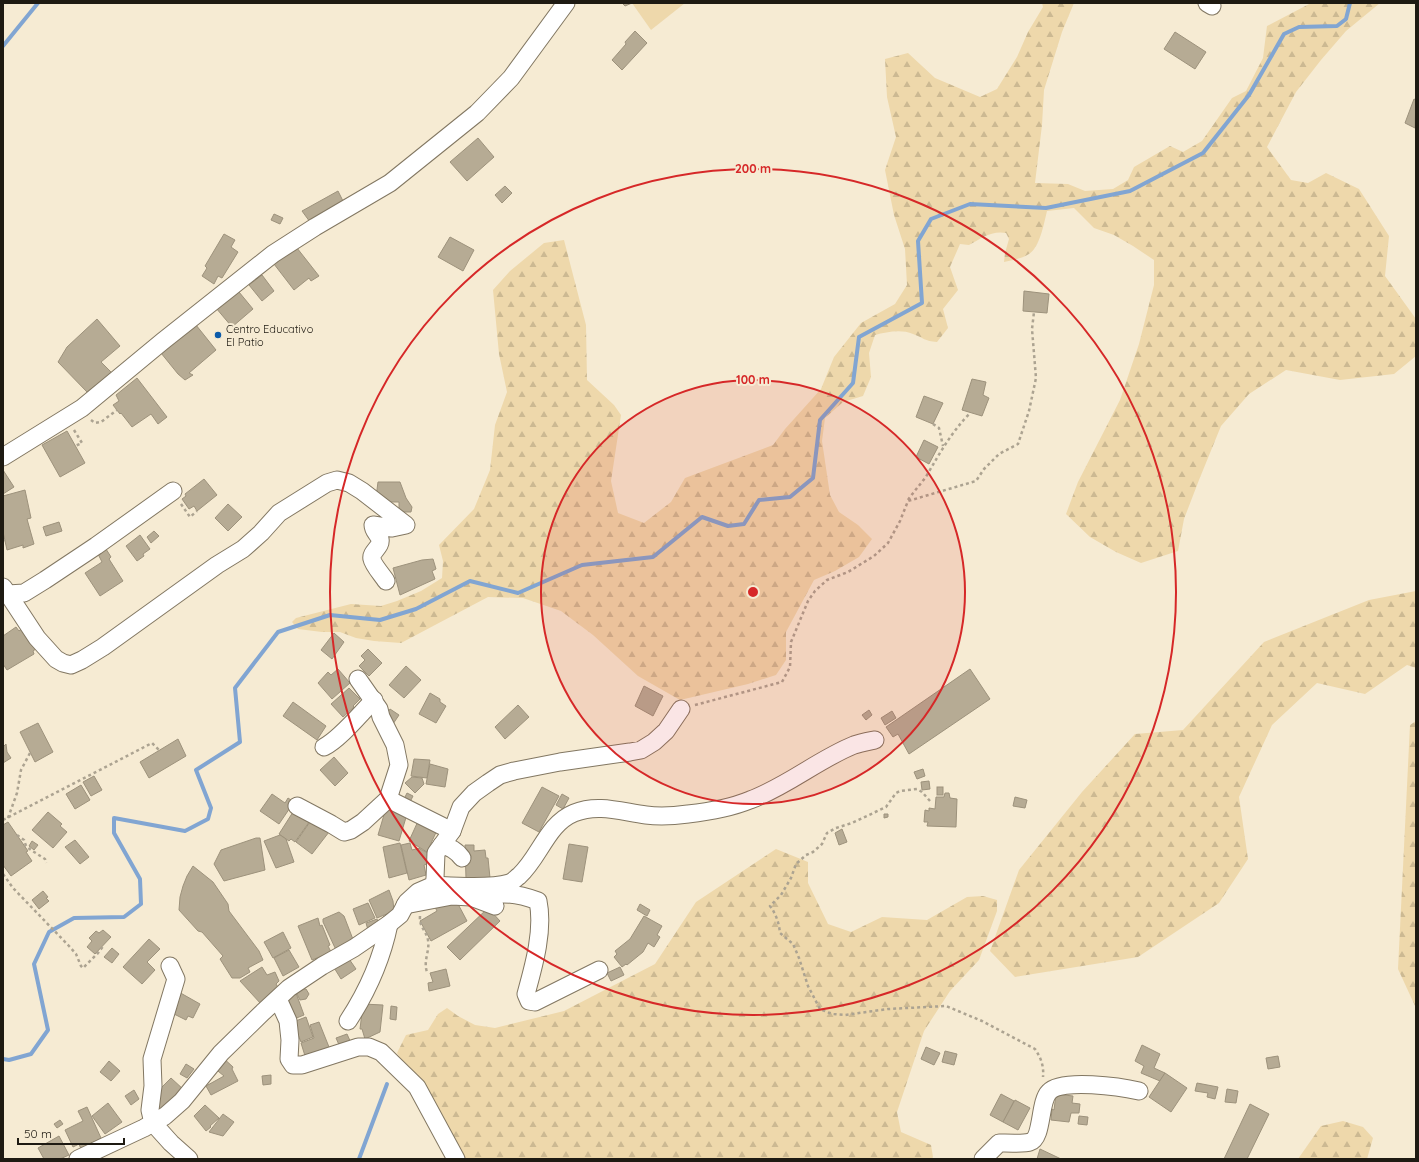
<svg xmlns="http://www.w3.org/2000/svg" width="1419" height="1162" font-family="Quicksand,sans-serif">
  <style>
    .green { fill: #eed8ab }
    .forest { fill: url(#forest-firs) }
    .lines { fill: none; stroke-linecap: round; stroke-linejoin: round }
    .stream { stroke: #81a5d2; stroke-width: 4 }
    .building { fill: #b6ab94; stroke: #9d927c }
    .minor-casing { stroke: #827762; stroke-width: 19 }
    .path { stroke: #aca391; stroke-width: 2.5; stroke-dasharray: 3 3; stroke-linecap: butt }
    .minor { stroke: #fff; stroke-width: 17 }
    .ring { fill: none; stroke: #d62828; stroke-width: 2 }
    .poi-dot { fill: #0c5ba9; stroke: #f6ebd3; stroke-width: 1.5 }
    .labels { text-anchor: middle; stroke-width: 4; stroke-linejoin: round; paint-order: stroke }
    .poi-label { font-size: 11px; fill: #1e1a12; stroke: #f6ebd3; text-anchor: start }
    .centre { fill: #d62828; stroke: #f6ebd3; stroke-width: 2 }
    .ring-label { font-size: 12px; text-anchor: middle; font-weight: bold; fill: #d62828; stroke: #f6ebd3; stroke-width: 4; stroke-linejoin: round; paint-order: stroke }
  </style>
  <defs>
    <pattern id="forest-firs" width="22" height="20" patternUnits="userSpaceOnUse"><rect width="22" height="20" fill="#eed8ab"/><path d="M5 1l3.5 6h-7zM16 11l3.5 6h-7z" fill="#ccb992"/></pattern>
  </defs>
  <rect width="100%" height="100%" fill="#f6ebd3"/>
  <!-- green -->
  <path class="green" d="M632 3H685L651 30Z"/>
  <!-- forest -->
  <g class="forest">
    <path d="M1042 3H1074L1062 32 1044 90 1042 125 1035 183 1068 184 1085 191 1113 189 1128 180 1134 167 1170 146 1183 152 1202 141 1232 98 1246 91 1263 58 1267 26 1311 3H1380L1346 31 1321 60 1296 92 1267 147 1291 180 1308 183 1326 173 1359 189 1389 236 1385 276 1416 319V356L1394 374 1340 380 1286 370 1249 394 1221 426 1199 480 1184 519 1178 551 1141 563 1116 552 1090 537 1066 514 1078 482 1120 400 1139 344 1154 285V260L1133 246 1114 235 1094 228 1074 208 1047 211C1044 223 1040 247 1029 254 1021 259 1012 260 1004 262L1005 253 1009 239 1006 233C992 230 980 239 969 245L960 244 950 267 958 290 943 309 948 328 937 342C924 341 924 338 913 334 901 329 887 332 875 335L869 353 871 377 863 396 843 402 825 418 822 441 830 495 839 512 858 525 872 539 859 557 835 571 814 580 786 632V660L776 675 748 684 680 700 638 676 593 635 561 611 523 598 488 597 401 643 374 641 356 638 340 632H322L298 629 292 622 296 618 351 604 381 606 397 601 421 591 442 578 443 561 439 545 474 509 490 470 495 425 507 392 499 354 493 290 510 271 544 243 564 240 586 325 587 380 614 405 621 415 611 481 618 513 644 523 671 502 685 478 773 445 785 429 821 389 834 357 861 323 895 304 907 285 905 249 894 215 885 170 896 137 887 97 885 59 908 53 935 78 980 97 997 89 1017 57 1028 32 1043 7Z"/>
    <path d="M1416 591V668L1407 665 1365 694 1317 683 1272 725 1239 797 1248 859 1219 903 1138 957 1015 977 990 951 1019 870 1082 792 1135 734 1183 730 1264 642 1369 600Z"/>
    <path d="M1416 721V1008L1398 969 1410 725Z"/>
    <path d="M776 849 808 862V883L828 924 851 932 882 917 927 920 967 897 983 896 997 900V911L979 960 950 991 924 1031 897 1112 901 1132 931 1145 933 1157 932 1159H463L456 1143 397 1053 406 1035 428 1030 438 1014 447 1008 458 1016 475 1025 495 1028 564 1011 655 964 696 902Z"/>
    <path d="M1343 1121 1363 1127 1373 1138 1367 1159H1298L1321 1126Z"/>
  </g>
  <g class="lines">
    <!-- stream -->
    <g class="stream">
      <path d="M3 46 38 3"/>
      <path d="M3 1059 9 1060 31 1054 48 1030 34 964 49 932 74 918 124 917 141 904 140 879 114 833V818L185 831 208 819 211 808 196 770 240 742 235 688 278 632 330 615 380 620 416 609 470 581 518 593 582 565 653 557 702 517 728 526 744 524 759 500 790 497 813 478 820 420 853 383 859 337 922 303 918 241 931 219 970 204 1046 208 1130 191 1203 153 1249 95 1284 34 1299 27 1337 26 1346 19 1350 3"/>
      <path d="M359 1159 387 1084"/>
    </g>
  </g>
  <!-- building -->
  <g class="building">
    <path d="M622 3H632L625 6Z"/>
    <path d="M635 31 647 43 622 70 612 60 626 44 625 42Z"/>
    <path d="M1175 32 1206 52 1195 69 1164 49Z"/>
    <path d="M1414 99 1416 100 1415 128 1405 123Z"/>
    <path d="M478 138 494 157 467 181 450 162Z"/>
    <path d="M505 186 512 193 502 203 495 195Z"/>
    <path d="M338 191 343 201 310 222 302 211Z"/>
    <path d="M274 214 283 218 280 224 271 220Z"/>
    <path d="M224 234 235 240 231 247 238 252 222 278 218 276 214 284 202 276 207 268 205 266Z"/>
    <path d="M450 237 474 250 463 271 438 257Z"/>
    <path d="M297 248 319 276 311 281 309 278 294 290 274 264Z"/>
    <path d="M262 275 274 291 262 301 249 285Z"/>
    <path d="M1024 291 1049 294 1047 313 1023 311Z"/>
    <path d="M239 292 253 309 232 327 216 308Z"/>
    <path d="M97 319 120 346 101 362 112 373 87 392 58 362 67 347Z"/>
    <path d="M196 325 216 350 189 373 193 375 185 380 178 374 161 353Z"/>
    <path d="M137 378 167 417 158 424 151 414 132 427 121 413 120 414 113 405 119 401 116 395Z"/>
    <path d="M972 379 986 382 983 395 989 398 982 416 962 410Z"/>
    <path d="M924 396 943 403 933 424 916 417Z"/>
    <path d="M67 431 85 463 60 477 42 445Z"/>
    <path d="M924 440 938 447 929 464 916 457Z"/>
    <path d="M3 470 14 487 3 494Z"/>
    <path d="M204 479 217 495 197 511 194 506 189 509 182 499 186 496 185 494Z"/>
    <path d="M378 482H400L406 498 412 507 411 512H399V502H387L376 497Z"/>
    <path d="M25 490 31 518 27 519 34 544 23 548V545L7 550 3 532V496Z"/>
    <path d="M228 504 242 517 228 531 215 518Z"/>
    <path d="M59 522 62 531 46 536 43 527Z"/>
    <path d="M154 531 159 536 151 543 147 537Z"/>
    <path d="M140 535 150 549 143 554 144 556 137 561 126 546Z"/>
    <path d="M106 549 111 557 109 559 123 581 100 596 85 573 102 562 98 554Z"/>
    <path d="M433 559 436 569 432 571 435 579 400 595 393 568 422 560Z"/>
    <path d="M26 625 40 646 33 651 34 654 7 670 3 664V636L16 627 19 631Z"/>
    <path d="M334 633 344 642 332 659 321 650Z"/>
    <path d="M368 649 382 663 369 676 359 666 365 660 361 656Z"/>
    <path d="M406 666 421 680 404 698 389 685Z"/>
    <path d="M338 669 350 683 332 699 318 683 328 672 331 675Z"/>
    <path d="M970 669 990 699 909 754 898 734 893 737 886 727Z"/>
    <path d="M644 686 663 696 653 716 635 706Z"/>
    <path d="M349 688 360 699 353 706 354 707 343 717 331 704Z"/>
    <path d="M430 693 440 699V702L446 706 436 723 419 714Z"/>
    <path d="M293 702 326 726 317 740 283 716Z"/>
    <path d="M518 705 529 717 505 739 495 727Z"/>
    <path d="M390 709 399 715 393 724 386 718 389 713 388 712Z"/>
    <path d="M869 710 872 715 866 720 862 715Z"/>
    <path d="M892 711 896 718 885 725 881 718Z"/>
    <path d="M38 723 53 752 35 762 20 732Z"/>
    <path d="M178 739 186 756 149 778 140 762Z"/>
    <path d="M6 744 7 752 11 758 3 763V747Z"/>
    <path d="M334 757 348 773 335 786 320 770Z"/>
    <path d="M414 759 430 760 427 778 411 776Z"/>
    <path d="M430 764 448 769 445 787 426 784Z"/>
    <path d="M923 769 925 776 917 779 914 772Z"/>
    <path d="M94 776 102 790 91 796 83 782Z"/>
    <path d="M412 777 422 778 424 784 415 793 405 783Z"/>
    <path d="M929 781 930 789 922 790 921 782Z"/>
    <path d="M81 785 90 800 75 809 66 794Z"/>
    <path d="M542 787 559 796 539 832 522 823Z"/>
    <rect x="937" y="787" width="6" height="8"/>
    <path d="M407 793 413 796 410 802 404 799Z"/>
    <path d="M945 793H949L950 798 957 799 956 827 927 826 928 822H924L925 810 929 811V808L935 809 936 797H944Z"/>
    <path d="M272 794 285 803 288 798 294 802 279 824 260 811Z"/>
    <path d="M562 794 569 798 563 809 556 805Z"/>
    <path d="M1015 797 1027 800 1025 808 1013 806Z"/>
    <path d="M386 808 407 814 399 841 378 835Z"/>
    <path d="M48 812 62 824 60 826 67 832 53 848 32 830Z"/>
    <path d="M293 812 312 818 295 842 291 839 289 841 279 834Z"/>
    <path d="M884 814H888V817L884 818Z"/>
    <path d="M312 819 329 832 312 854 296 842Z"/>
    <path d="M419 819 438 828 427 852 409 841Z"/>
    <path d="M8 822 28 851 26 852 32 861 11 876 3 865V825Z"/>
    <path d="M842 829 847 842 839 845 835 833Z"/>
    <path d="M280 835 286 839 294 862 276 868 264 841Z"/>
    <path d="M256 838H260L265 870 224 881 214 864 221 850Z"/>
    <path d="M75 840 89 857 80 864 65 847Z"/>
    <path d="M32 841 38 845 34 850 29 846Z"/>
    <path d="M400 843 407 873 389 878 383 847Z"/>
    <path d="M410 843 412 850 420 848V849L430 854 431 863 424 865 426 875 409 880 401 845Z"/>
    <path d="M569 844 588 847 582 882 563 879Z"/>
    <path d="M465 845H474V851L485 850 486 858H488L490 878 466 879Z"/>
    <path d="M193 866 213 882 228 904 229 911 259 951 263 960 248 968 250 972 240 978H232L220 959 223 956 202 932 198 931 179 910 180 897 183 886 187 876Z"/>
    <path d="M389 890 393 901 394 911 377 918 369 900Z"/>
    <path d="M43 891 48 897 46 898 49 901 39 909 32 900Z"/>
    <path d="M448 901 458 904 467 921 431 941 420 921 437 911 435 907Z"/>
    <path d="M368 903 375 918 359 925 353 909Z"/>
    <path d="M640 904 650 910 647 916 637 910Z"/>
    <path d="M488 908 500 921 460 960 447 947Z"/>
    <path d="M339 912 344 916 354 942 336 950 323 922V919Z"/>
    <path d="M644 916 662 926 657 935 660 937 654 947 648 943 643 952 627 965 626 964 622 967 614 957 617 954 615 951 630 939Z"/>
    <path d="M318 918 320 926 322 925 330 945 328 946 331 952 312 960 298 926Z"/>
    <path d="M377 919 379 925 368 930 366 923Z"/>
    <path d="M103 930 111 937 95 954 87 947 92 941 89 938 96 931 99 933Z"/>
    <path d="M283 932 291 948 273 958 264 942Z"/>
    <path d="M149 939 160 949 147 962 155 970 142 984 123 967Z"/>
    <path d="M112 948 119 954 112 963 104 957Z"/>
    <path d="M289 950 299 967 283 976 274 958Z"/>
    <path d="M347 956 356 969 341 979 333 966Z"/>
    <path d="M262 967 267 975 275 972 279 981 276 984 279 989 261 1004 240 981Z"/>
    <path d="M620 967 624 975 611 981 607 973Z"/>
    <path d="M446 969 450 986 429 991 428 983 433 982 430 973Z"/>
    <path d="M300 989H306L309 994 306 999 300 1000 297 994Z"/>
    <path d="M177 991 200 1004 193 1018 188 1016 186 1020 174 1014 177 1008 170 1005Z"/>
    <path d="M296 993 304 1015 294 1019 285 997Z"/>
    <path d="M363 1004 383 1005 380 1032 365 1039 362 1029H360Z"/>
    <path d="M391 1006 397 1007 396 1020 390 1019Z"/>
    <path d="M306 1017 313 1037 301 1042 293 1022Z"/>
    <path d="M319 1022 331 1052 306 1059 301 1043 314 1038 310 1025Z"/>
    <path d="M347 1034 351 1043 340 1047 336 1038Z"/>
    <path d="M1142 1045 1160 1054 1154 1068 1165 1073 1160 1081 1141 1073 1144 1066 1135 1061Z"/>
    <path d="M926 1047 940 1053 934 1065 921 1059Z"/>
    <path d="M945 1051 957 1054 954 1065 942 1062Z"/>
    <path d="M221 1056 233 1067 232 1069 238 1081 211 1095 206 1086 224 1076 213 1067Z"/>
    <path d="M1278 1056 1280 1067 1268 1069 1266 1058Z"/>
    <path d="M109 1061 120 1071 111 1081 100 1072Z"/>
    <path d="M186 1064 194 1069 187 1078 180 1074Z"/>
    <path d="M1165 1073 1187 1088 1171 1112 1149 1097Z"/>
    <path d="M271 1075V1084L263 1085 262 1076Z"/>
    <path d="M171 1078 184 1090 158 1112 153 1096Z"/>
    <path d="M1197 1083 1218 1087 1215 1099 1207 1097 1208 1093 1195 1091Z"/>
    <path d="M1227 1089 1238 1091 1236 1103 1225 1102Z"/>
    <path d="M134 1090 139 1099 131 1105 125 1096Z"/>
    <path d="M1001 1094 1014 1101 1003 1122 990 1115Z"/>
    <path d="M1056 1094 1073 1096 1072 1103 1080 1104 1079 1113H1071L1069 1122 1051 1120 1052 1109 1054 1110Z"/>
    <path d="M1015 1100 1030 1108 1018 1130 1003 1122Z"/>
    <path d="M108 1103 122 1122 105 1134 92 1116Z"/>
    <path d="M1250 1104 1269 1114 1247 1159H1224Z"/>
    <path d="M205 1105 219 1118 210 1126 211 1127 206 1131 194 1116Z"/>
    <path d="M87 1107 101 1138 81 1149 79 1144 73 1147 65 1130 83 1121 78 1111Z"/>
    <path d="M223 1114 234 1122 223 1136 209 1132Z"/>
    <path d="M1079 1116 1088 1117 1087 1125 1078 1124Z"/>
    <path d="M60 1120 63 1124 57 1128 54 1124Z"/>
    <path d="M59 1136 69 1155 60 1159H44L38 1148Z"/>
    <path d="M1040 1149 1059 1158 1061 1159H1037Z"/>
  </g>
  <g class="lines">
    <!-- minor casing -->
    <g class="minor-casing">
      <g id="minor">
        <path d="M1207 3 1212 6"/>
        <path d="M3 457 82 408 163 341 273 254 315 227 390 183 436 146 477 113 511 78 566 3"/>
        <path d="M3 587 8 594 24 593 45 580 96 546 173 491"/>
        <path d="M8 594 37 638 56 659 63 663 71 665 82 660 103 647 217 565 243 549 261 533 279 513 327 483 337 480 349 483 362 491 406 525 392 528 373 525C373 531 378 534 380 539 382 547 370 552 372 559 373 565 383 576 386 581"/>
        <path d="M324 747C340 739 360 714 374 700"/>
        <path d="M388 799 452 831"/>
        <path d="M297 806 331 824 344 832 351 830 363 822 388 799 399 765 395 745 381 717 379 709 358 679"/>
        <path d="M442 845C451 848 456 850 462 858"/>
        <path d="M434 885C454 886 491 889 509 883 513 882 516 878 519 876 540 857 547 824 574 813 598 803 622 812 646 815 660 817 674 816 688 814 706 812 733 807 750 800 786 787 819 759 854 745 861 743 868 741 875 740"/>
        <path d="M491 895C507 892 522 895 538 901 544 930 534 965 526 994L529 1001 535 1002 599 970"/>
        <path d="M405 905 452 896 471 897 495 906"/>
        <path d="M170 966 176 979 152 1059 153 1086 150 1110 153 1123 171 1143 189 1159"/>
        <path d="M278 999 288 1021 290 1040 289 1059 293 1065H302L358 1047H369L381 1052 417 1087 456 1159"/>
        <path d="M348 1021C367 992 382 958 389 924"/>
        <path d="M78 1159 144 1128 165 1116 182 1101 221 1053 263 1012 289 988 322 966 354 948 389 924 400 915 407 902 418 892 434 885 435 878 436 853 452 831 461 807 474 793 488 783 500 775 514 771 560 762 630 752 641 750 654 742 666 731 681 709"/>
        <path d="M983 1159 999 1143C1006 1143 1024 1144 1030 1142 1043 1138 1039 1102 1049 1092 1061 1078 1122 1087 1139 1091"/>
      </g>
    </g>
    <!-- path -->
    <g class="path">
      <path d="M91 420 95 423 101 422 117 410"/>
      <path d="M933 424 939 428 943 446"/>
      <path d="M74 430 82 443 75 446"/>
      <path d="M908 500C914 491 921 484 927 475 941 451 951 433 970 413"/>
      <path d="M181 504 190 517 197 511"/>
      <path d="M3 540H5"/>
      <path d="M695 705 782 682 790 667 791 642 808 601 815 591 827 580 848 572 874 556 888 543 900 521 908 501 976 481 984 469 999 454 1018 444 1029 411 1036 378 1032 329 1034 312"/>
      <path d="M930 801 922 792 917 789 900 791 896 793 886 807 852 823 836 828 827 833 822 844 813 852 806 855 796 864 791 878 781 895 770 906C776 914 779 923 780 933L793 944 799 958 808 986 820 1009 832 1014 845 1015 888 1009 946 1006 982 1021 1035 1049C1041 1058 1044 1066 1043 1077"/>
      <path d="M8 818 17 793 21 770 30 753"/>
      <path d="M3 820 152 743 159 750"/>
      <path d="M17 835 24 840 26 846 31 850 45 859 46 863"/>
      <path d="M3 874 13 888 69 946 76 954 81 966 83 968 98 953 104 945"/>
      <path d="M420 916C419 927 426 930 428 940 430 951 423 961 427 972"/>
    </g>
    <!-- minor -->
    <use href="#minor" class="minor"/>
  </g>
  <!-- distance rings -->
  <circle cx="753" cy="592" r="212" fill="#d62828" fill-opacity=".12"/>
  <g class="ring">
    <circle cx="753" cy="592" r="212"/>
    <circle cx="753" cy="592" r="423"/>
  </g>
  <!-- markers -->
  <circle class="poi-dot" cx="218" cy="335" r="4"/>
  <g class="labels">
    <!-- poi labels -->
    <g class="poi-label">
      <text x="226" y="333">Centro Educativo<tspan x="226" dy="13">El Patio</tspan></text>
    </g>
  </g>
  <circle cx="753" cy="592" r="6" class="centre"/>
  <g class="ring-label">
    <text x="753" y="173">200 m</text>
    <text x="753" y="384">100 m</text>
  </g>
  <!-- border -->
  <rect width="1419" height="1162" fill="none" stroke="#1e1a12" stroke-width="8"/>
  <!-- scale -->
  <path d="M18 1138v6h106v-6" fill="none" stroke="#1e1a12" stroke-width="2"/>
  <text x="24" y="1138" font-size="12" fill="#1e1a12" stroke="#f6ebd3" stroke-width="3" paint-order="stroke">50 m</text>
</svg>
